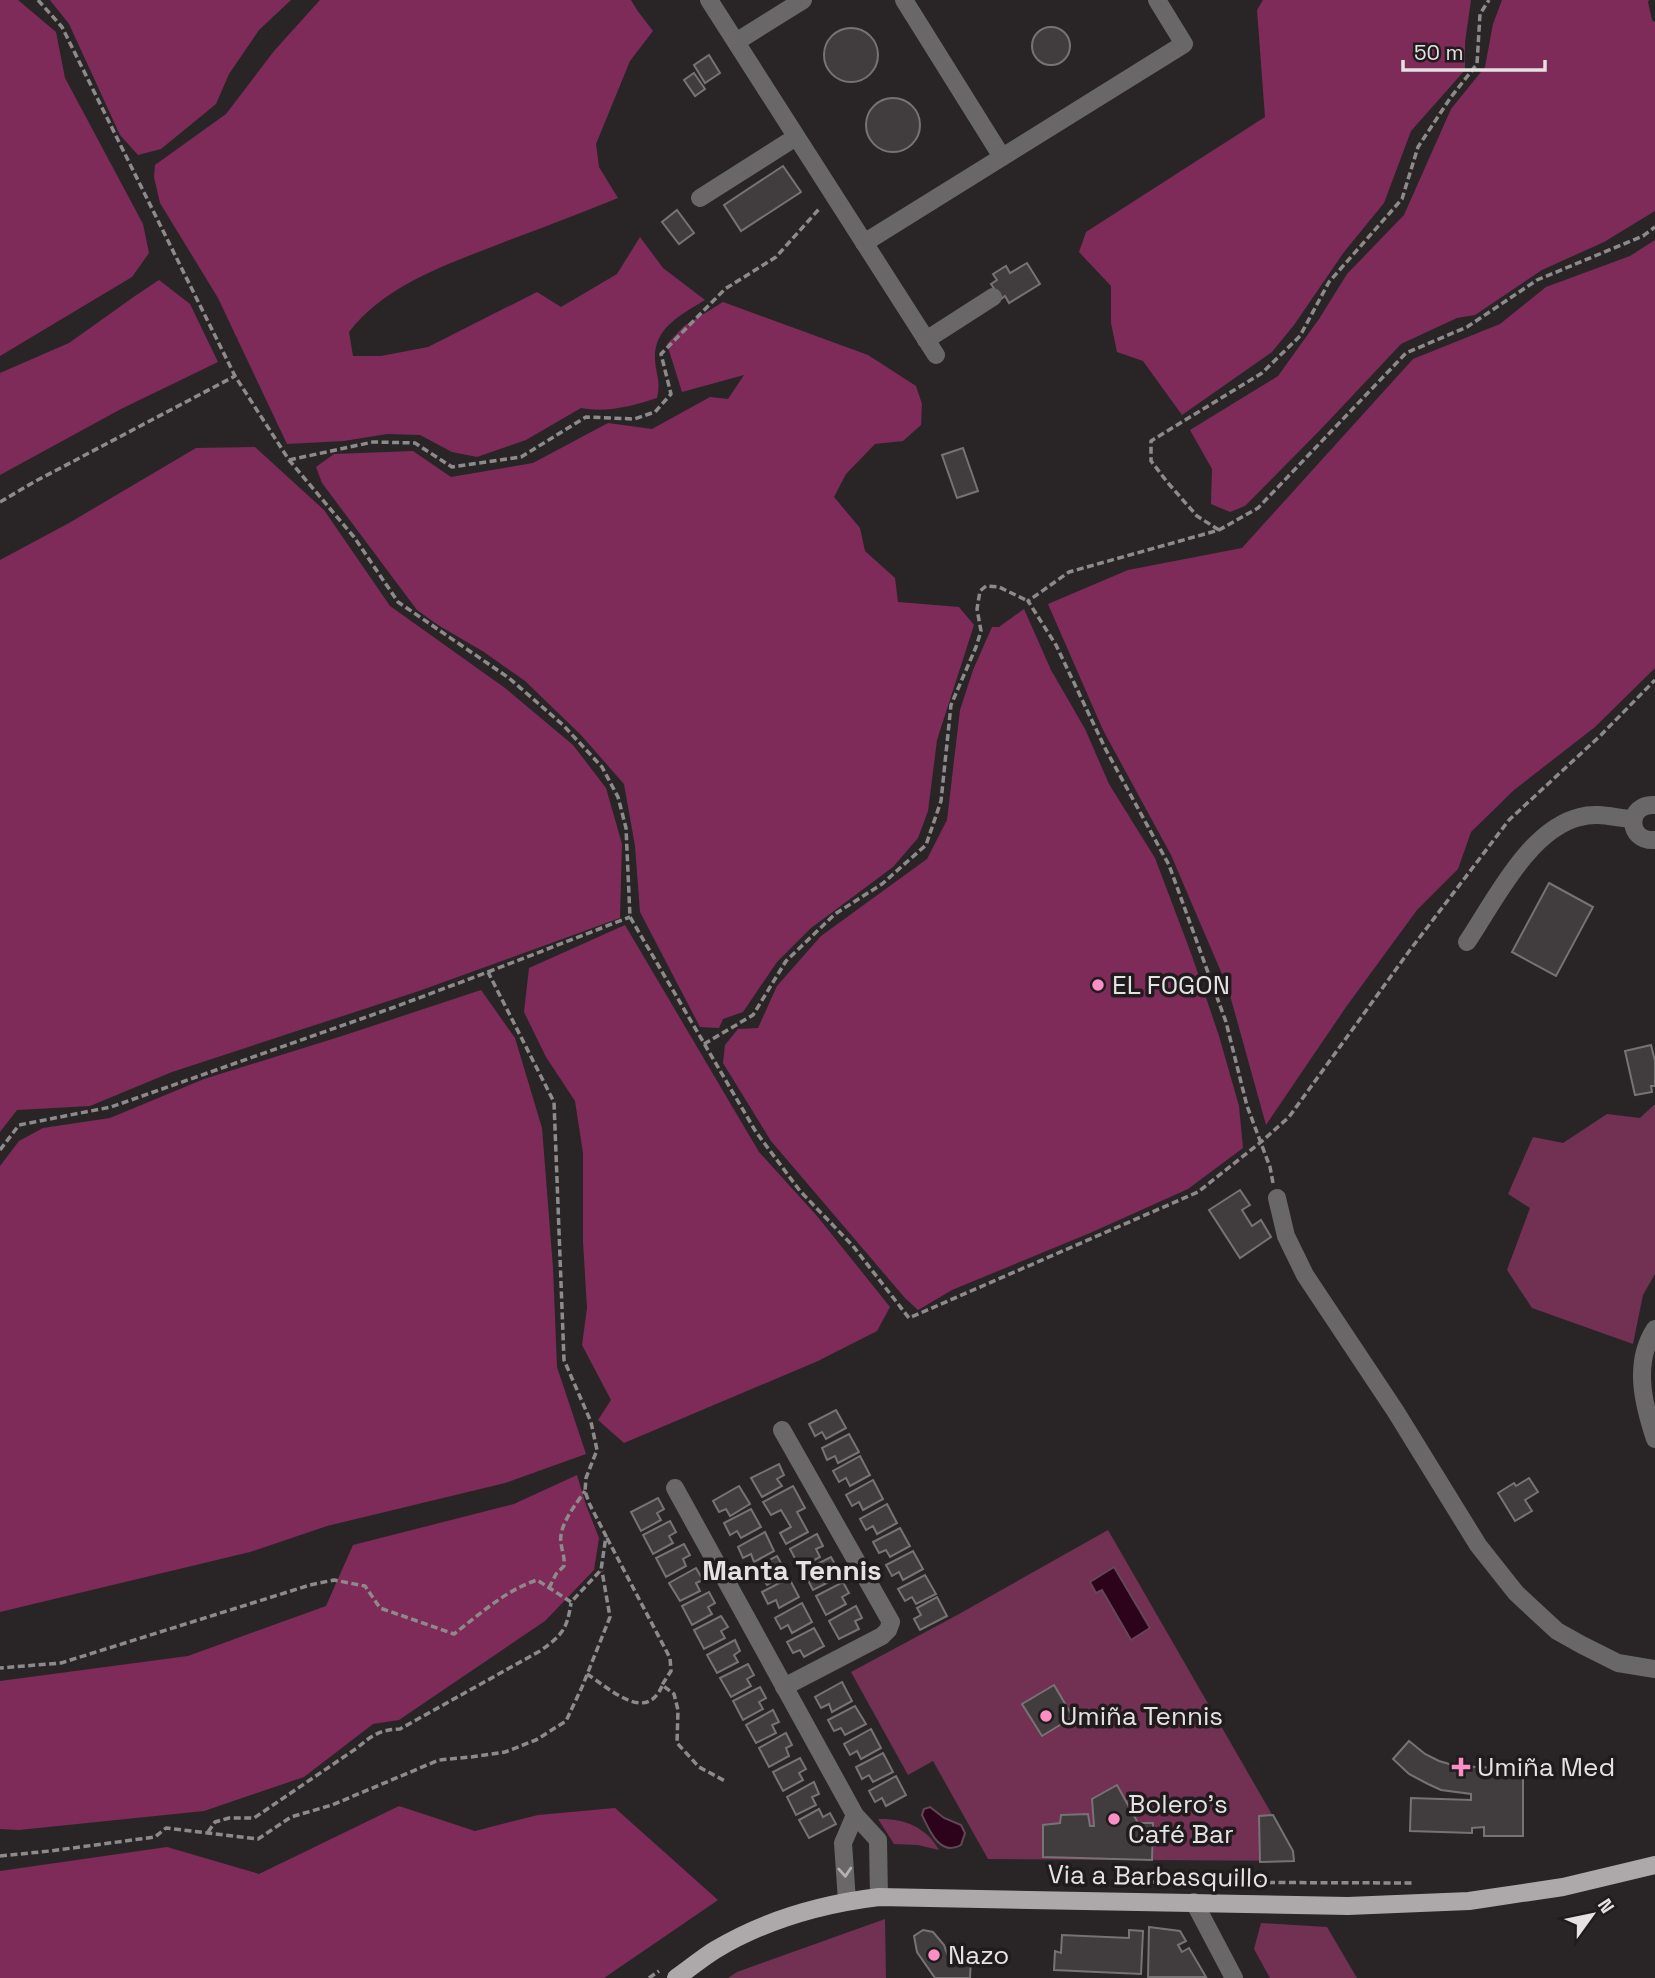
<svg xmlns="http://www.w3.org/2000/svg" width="1655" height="1978" font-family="'Space Grotesk',sans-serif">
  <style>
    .green { fill: #723053 }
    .forest { fill: #7e2b59 }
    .water { fill: #2d031b; stroke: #644657; stroke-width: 2 }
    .building { fill: #413c3e; stroke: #777274; stroke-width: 2 }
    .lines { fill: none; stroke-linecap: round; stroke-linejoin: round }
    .path { stroke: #8d8a8b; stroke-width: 3.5; stroke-dasharray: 7 3.5; stroke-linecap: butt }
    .minor { stroke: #696768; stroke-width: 18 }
    .major { stroke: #ada8aa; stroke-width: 18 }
    .oneway { stroke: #b3b1b2 }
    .poi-dot { fill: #fb8fc5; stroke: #201b1d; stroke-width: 2.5 }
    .labels { text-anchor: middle; stroke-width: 7; stroke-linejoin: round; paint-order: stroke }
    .poi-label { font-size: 26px; fill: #e5e2e3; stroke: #201b1d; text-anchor: start }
    .street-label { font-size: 26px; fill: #e5e2e3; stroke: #201b1d }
    .neighbourhood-label { font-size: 28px; font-weight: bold; fill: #e5e2e3; stroke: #201b1d }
  </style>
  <rect width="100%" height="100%" fill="#292527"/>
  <!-- green -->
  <g class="green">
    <path d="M1655 1104V1274L1643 1295 1633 1344 1532 1308 1507 1270 1530 1208 1508 1194 1533 1137 1563 1143 1607 1114 1640 1118Z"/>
    <path d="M1108 1530 1293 1851 1294 1861 988 1859 933 1761 908 1775 851 1672 959 1614Z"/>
    <path d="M878 1819C903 1818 927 1827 939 1850L918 1845 894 1844Z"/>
    <path d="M885 1919 886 1978H728L737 1972Z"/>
    <path d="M1261 1923 1327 1927 1357 1978H1270L1254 1949Z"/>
  </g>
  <!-- forest -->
  <g class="forest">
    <path d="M0 0H18L56 32 65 78 143 224 149 253 132 277 0 356Z"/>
    <path d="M50 0H291L259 30 229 74 216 104 161 149 138 155 120 135 69 24Z"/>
    <path d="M320 0H631L637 10 653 31 630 61 596 144 599 167 618 198C581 213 544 227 507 241 451 263 387 283 349 332L353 356H381L428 347 537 292 561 307 617 274 640 237 663 268 705 300C681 315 653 328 655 360 656 375 661 381 657 398 632 406 607 413 581 408L526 440 477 457 452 452 420 435 387 434 344 441 287 444 218 298 160 203 154 177 155 165 226 114 274 51Z"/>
    <path d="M1263 0H1471L1465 42V70L1411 131 1384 203 1344 252 1294 325 1272 352 1182 415 1143 361 1117 352 1111 323V286L1079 252 1086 232 1265 117 1257 10Z"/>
    <path d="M1502 0H1649L1648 2 1652 20 1655 22V211L1604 242 1542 270 1475 315 1457 318 1401 344 1323 427 1245 506 1230 512 1211 504 1212 469 1190 430 1278 376 1319 319 1347 274 1404 215 1451 109 1485 67 1493 24Z"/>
    <path d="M1655 240V668L1595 727 1514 790 1471 832 1458 869 1417 910 1346 1007 1266 1125 1228 988 1171 855 1103 730 1048 604 1128 570 1242 548 1413 359 1500 324 1546 287 1630 256Z"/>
    <path d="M159 280 190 304 218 362 121 409 0 475V373L69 343 135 296Z"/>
    <path d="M723 302 868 355 916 386 922 404 921 425 903 441 875 444 846 474 834 497 860 528 865 551 895 578 898 602 959 607 974 625 937 740 928 811 918 838 893 867 811 928 777 962 743 1012 723 1019 719 1028 700 1027 640 912 635 846 624 784 581 735 525 681 484 652 438 625 417 610 322 483 316 467 334 454 413 451 451 477 533 463 608 423 652 429 710 397 728 399 744 375 682 392 667 344 684 326Z"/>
    <path d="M255 447 324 510 390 606 505 688 573 745 606 788 622 844 620 918 419 991 172 1072 90 1106 17 1110 0 1132V560L69 523 196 448Z"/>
    <path d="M1024 609 1051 670 1085 729 1109 784 1155 858 1192 956 1219 1036 1239 1106 1243 1148 1188 1189 1090 1233 952 1290 918 1310 905 1298 771 1141 723 1063 725 1045 738 1029 758 1028 777 986 821 936 927 859 947 820 960 710 973 670 992 627H999Z"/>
    <path d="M625 925 759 1152 817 1216 890 1307 877 1331 818 1361 624 1443 598 1420 611 1400 582 1345 587 1308 583 1241V1153L575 1101 546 1057 524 1012 529 968Z"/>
    <path d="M481 990 515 1038 542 1128 553 1268 557 1367 586 1454 505 1483 327 1526 250 1552 0 1612V1166L19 1141 43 1128 110 1118 204 1079 342 1036Z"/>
    <path d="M577 1475 586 1505 599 1538 594 1570 545 1621 399 1720 373 1724 304 1777 204 1811 19 1830 0 1829V1681L188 1656 326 1606 353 1545 514 1504Z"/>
    <path d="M399 1806 475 1831 538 1815 615 1808 718 1900 604 1978H0V1871L167 1847 259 1874Z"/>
  </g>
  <!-- water -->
  <g class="water">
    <path d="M1114 1567 1150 1628 1131 1640 1102 1590 1096 1593 1090 1582Z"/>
    <path d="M930 1807 944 1818 961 1825 965 1833 961 1845C940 1857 929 1830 922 1815L924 1809Z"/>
  </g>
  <!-- building -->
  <g class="building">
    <circle cx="1051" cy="46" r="19"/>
    <circle cx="851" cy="55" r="27"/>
    <path d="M709 55 720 73 705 83 694 65Z"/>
    <path d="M694 73 705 89 695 96 684 80Z"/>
    <circle cx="893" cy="125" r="27"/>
    <path d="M783 166 801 192 741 231 724 205Z"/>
    <path d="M677 210 694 233 679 244 662 222Z"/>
    <path d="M1027 263 1040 284 1009 303 1005 296 1001 299 991 284 997 280 993 274 1006 266 1010 273Z"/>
    <path d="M963 448 978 491 957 498 942 455Z"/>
    <path d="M1549 883 1593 907 1556 976 1512 952Z"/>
    <path d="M1651 1045 1655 1061V1086H1651L1652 1092 1635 1095 1625 1051Z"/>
    <path d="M1240 1190 1250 1205 1242 1210 1252 1226 1261 1220 1271 1237 1240 1258 1209 1210Z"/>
    <path d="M836 1410 846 1428 826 1439 822 1432 815 1436 809 1424Z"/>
    <path d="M849 1434 859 1452 838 1463 835 1456 827 1460 822 1448Z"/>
    <path d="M860 1456 870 1475 850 1486 846 1478 839 1482 833 1471Z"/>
    <path d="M779 1464 784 1475 777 1479 782 1486 762 1497 751 1478Z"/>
    <path d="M1529 1478 1538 1492 1525 1500 1532 1511 1515 1521 1498 1493 1514 1483 1516 1486Z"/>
    <path d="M873 1480 883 1499 863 1510 859 1502 852 1506 846 1495Z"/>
    <path d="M739 1486 750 1504 730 1516 726 1509 719 1512 713 1501Z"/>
    <path d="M793 1486 805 1508 797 1512 808 1532 786 1544 780 1533 791 1527 781 1510 771 1515 763 1502Z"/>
    <path d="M658 1498 664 1509 657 1513 661 1520 641 1531 631 1512Z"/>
    <path d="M887 1504 897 1523 877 1534 873 1526 866 1530 860 1519Z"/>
    <path d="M751 1509 761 1527 741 1538 737 1531 730 1535 724 1523Z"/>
    <path d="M670 1521 676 1532 669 1536 673 1543 653 1554 643 1535Z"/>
    <path d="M900 1528 910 1546 890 1557 886 1550 879 1553 873 1542Z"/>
    <path d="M765 1532 774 1551 754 1562 751 1554 743 1558 738 1547Z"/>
    <path d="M817 1534 823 1546 816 1549 820 1557 800 1568 790 1549Z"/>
    <path d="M684 1544 690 1555 683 1559 686 1566 666 1577 656 1558Z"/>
    <path d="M913 1551 923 1569 903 1580 899 1572 892 1576 886 1565Z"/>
    <path d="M777 1556 787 1574 767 1585 763 1578 756 1581 750 1570Z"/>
    <path d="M831 1557 837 1568 829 1572 833 1580 813 1590 803 1571Z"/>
    <path d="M696 1568 703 1580 696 1583 700 1591 680 1601 669 1583Z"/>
    <path d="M925 1575 936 1594 916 1604 912 1597 905 1601 898 1589Z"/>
    <path d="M789 1578 799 1597 779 1608 776 1600 768 1604 762 1592Z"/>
    <path d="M843 1582 849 1593 842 1597 846 1604 826 1615 816 1596Z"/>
    <path d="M709 1592 715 1603 708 1607 712 1614 692 1625 682 1606Z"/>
    <path d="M937 1597 947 1616 920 1630 914 1619 921 1615 917 1608Z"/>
    <path d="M802 1603 812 1622 792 1633 788 1625 781 1629 775 1618Z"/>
    <path d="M856 1606 862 1618 855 1621 859 1629 839 1639 829 1621Z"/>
    <path d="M721 1616 728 1627 721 1631 725 1638 704 1649 694 1630Z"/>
    <path d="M814 1628 824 1646 804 1657 800 1650 793 1653 787 1642Z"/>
    <path d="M735 1640 740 1651 734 1655 738 1662 717 1673 707 1655Z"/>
    <path d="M748 1664 754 1675 747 1679 751 1686 731 1697 720 1678Z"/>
    <path d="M842 1682 852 1701 832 1712 829 1704 821 1708 815 1697Z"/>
    <path d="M1054 1685 1073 1717 1042 1736 1022 1704Z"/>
    <path d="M760 1687 766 1698 759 1702 763 1709 743 1720 733 1701Z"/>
    <path d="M855 1706 866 1724 845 1735 841 1728 834 1731 828 1720Z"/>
    <path d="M773 1710 779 1722 772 1725 776 1733 756 1743 746 1725Z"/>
    <path d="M871 1729 881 1748 861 1759 857 1751 850 1755 844 1744Z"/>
    <path d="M786 1733 792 1745 786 1748 789 1756 769 1767 759 1748Z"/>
    <path d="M1409 1741 1425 1754 1439 1761 1456 1766 1523 1769V1836H1484V1827L1472 1828V1833L1410 1831 1411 1798 1471 1800V1794L1441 1790 1428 1784 1409 1774 1393 1759Z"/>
    <path d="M883 1753 893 1772 873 1782 869 1775 862 1779 856 1767Z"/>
    <path d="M800 1758 806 1769 799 1773 803 1780 783 1791 773 1772Z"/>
    <path d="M896 1776 906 1795 886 1806 882 1798 875 1802 869 1791Z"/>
    <path d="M814 1782 819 1794 812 1797 816 1805 796 1815 787 1797Z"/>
    <path d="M1117 1785 1138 1823H1153L1152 1860 1043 1857V1825L1060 1823 1061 1815 1088 1814 1090 1826H1094L1092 1799Z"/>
    <path d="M819 1809 823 1817 830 1813 836 1824 809 1838 799 1820Z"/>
    <path d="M1273 1815 1293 1851 1294 1861 1260 1862 1259 1816Z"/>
    <path d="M1149 1927 1180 1931 1186 1941 1178 1945 1182 1952 1189 1948 1206 1977H1148Z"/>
    <path d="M923 1930 933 1932 944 1945 949 1959 971 1958 970 1978H935L917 1952 914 1936Z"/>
    <path d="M1129 1930 1143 1931 1141 1974 1054 1970 1055 1951 1061 1953 1062 1935 1129 1938Z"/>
  </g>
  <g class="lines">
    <!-- path -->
    <g class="path">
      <path d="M38 0 62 27 235 376 289 460 354 537 398 602 509 678 563 725 602 767 618 797 626 828 630 917 756 1132 800 1191 853 1246 909 1318 1198 1192 1261 1142 1289 1117 1410 950 1509 820 1601 735 1655 680"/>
      <path d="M289 460 373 442 415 443 452 467 521 457 586 417 634 419 655 412 671 394 661 354 725 289 776 257 820 208"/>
      <path d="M0 502 34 482 235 376"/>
      <path d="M1219 530 1197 516 1168 483 1151 461V441L1262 373 1300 336 1329 282 1402 199 1418 147 1451 97 1477 64 1480 14 1489 0"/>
      <path d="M488 972 630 917"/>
      <path d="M704 1044 753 1015 786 961 835 914 882 884 926 845 941 801 951 705 976 647 981 631 977 609 980 591 986 586 999 587 1028 601"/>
      <path d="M0 1150 19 1125 111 1107 392 1008 488 972 554 1102 564 1360 591 1422 597 1450 586 1478 585 1491 589 1503 606 1536 601 1570 571 1602 537 1580C506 1590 480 1614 454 1634L380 1608 365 1586 334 1580 310 1585 61 1663 0 1668"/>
      <path d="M1273 1183 1270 1167 1247 1106 1226 1022 1169 865 1106 750 1056 645 1028 601 1069 572 1219 530 1258 508 1406 353 1467 327 1537 280 1643 236 1655 227"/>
      <path d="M607 1538 670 1658 671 1671 662 1685 674 1694 678 1710 677 1743 699 1767 725 1781"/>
      <path d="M549 1588 556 1574 564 1566C565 1557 562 1552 561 1543 558 1526 576 1504 585 1491"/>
      <path d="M587 1674C609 1688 646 1724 662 1686"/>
      <path d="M208 1832 215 1822 229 1818H254L357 1748C371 1736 381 1729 400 1729L540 1651C562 1635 567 1630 571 1603"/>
      <path d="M0 1856 50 1851 155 1837 166 1828 258 1839 291 1817 332 1805 439 1760 471 1757 505 1752 536 1740 566 1721 582 1687 610 1617 602 1571"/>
      <path d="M1121 1882 1415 1883"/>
      <path d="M649 1978 659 1971"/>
    </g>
    <!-- minor -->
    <g class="minor">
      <path d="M709 0 936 355"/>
      <path d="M904 0 1002 157"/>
      <path d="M736 42 803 0"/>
      <path d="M700 198 796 137"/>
      <path d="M864 243 1184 44 1157 0"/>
      <path d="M926 340 993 297"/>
      <path d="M1655 805C1626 803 1626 842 1655 840"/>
      <path d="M1467 942C1494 902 1529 829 1580 817 1598 812 1615 818 1633 819"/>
      <path d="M1277 1198 1286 1236 1305 1275 1396 1412 1478 1545 1516 1593 1557 1631 1582 1645 1618 1663 1655 1669"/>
      <path d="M1655 1329C1633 1363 1643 1403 1655 1439"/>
      <path d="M782 1430 891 1622 888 1630 882 1636 784 1687"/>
      <path d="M675 1488 855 1815 878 1840 879 1897"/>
      <path d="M847 1901 843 1843 855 1815"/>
      <path d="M1194 1902 1234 1978"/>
    </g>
    <!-- major -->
    <path class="major" d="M676 1978C689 1969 702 1958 715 1950 765 1920 821 1904 879 1897L1348 1906 1469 1901 1563 1887 1655 1865"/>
  </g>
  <!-- one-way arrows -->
  <defs><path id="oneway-chevron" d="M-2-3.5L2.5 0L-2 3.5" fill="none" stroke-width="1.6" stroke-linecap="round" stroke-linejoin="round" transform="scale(1.75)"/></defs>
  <use class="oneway" href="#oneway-chevron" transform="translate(845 1872) rotate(86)"/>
  <!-- markers -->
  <g class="poi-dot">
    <circle cx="1098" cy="985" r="7"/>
    <circle cx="1046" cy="1716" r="7"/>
    <path d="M1457.5 1756.5h7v7h7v7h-7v7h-7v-7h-7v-7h7z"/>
    <circle cx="1114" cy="1819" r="7"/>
    <circle cx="934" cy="1955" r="7"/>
  </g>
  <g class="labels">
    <!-- poi labels -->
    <g class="poi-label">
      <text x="1112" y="994">EL FOGON</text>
      <text x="1060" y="1725">Umiña Tennis</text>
      <text x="1477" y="1776">Umiña Med</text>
      <text x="1128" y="1813">Bolero’s<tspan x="1128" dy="30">Café Bar</tspan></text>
      <text x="948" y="1964">Nazo</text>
    </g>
    <!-- street labels -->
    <g class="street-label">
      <text transform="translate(1158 1876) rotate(1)" y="9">Via a Barbasquillo</text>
    </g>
    <!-- neighbourhood labels -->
    <g class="neighbourhood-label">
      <text x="792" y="1580">Manta Tennis</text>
    </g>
  </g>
  <!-- north arrow -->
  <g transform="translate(1592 1915) rotate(57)" stroke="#201b1d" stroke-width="5" paint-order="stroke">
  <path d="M0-5L12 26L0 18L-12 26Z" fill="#e5e2e3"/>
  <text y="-10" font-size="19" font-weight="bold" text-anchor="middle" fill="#e5e2e3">N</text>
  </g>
  <!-- scale -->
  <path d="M1403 60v10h142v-10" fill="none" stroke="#e5e2e3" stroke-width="3.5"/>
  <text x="1414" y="60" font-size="21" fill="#e5e2e3" stroke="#201b1d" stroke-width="5" paint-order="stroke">50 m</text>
</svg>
